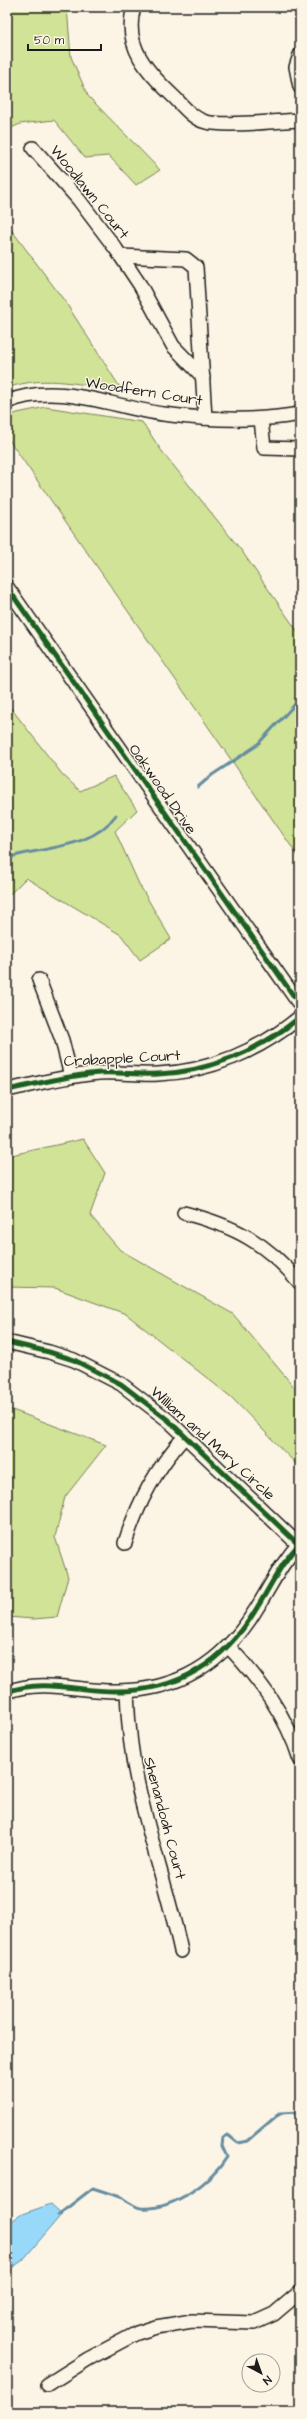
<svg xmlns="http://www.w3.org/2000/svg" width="307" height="2419" font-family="'Architects Daughter',sans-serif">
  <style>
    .green { fill: #d1e397; stroke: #76805a }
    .water { fill: #98d8f9; stroke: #668da1 }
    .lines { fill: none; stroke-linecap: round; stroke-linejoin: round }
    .stream { stroke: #668da1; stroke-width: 3 }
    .minor-casing { stroke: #1c1c1c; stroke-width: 16 }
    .minor { stroke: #fcf5e5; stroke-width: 13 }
    .cycleway-casing { stroke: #fcf5e5; stroke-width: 8 }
    .cycleway { stroke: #1b5e20; stroke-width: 5 }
    .labels { text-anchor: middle; stroke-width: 3; stroke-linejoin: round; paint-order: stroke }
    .street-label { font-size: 15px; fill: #1c1c1c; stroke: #fcf5e5 }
  </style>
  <rect width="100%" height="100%" fill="#fcf5e5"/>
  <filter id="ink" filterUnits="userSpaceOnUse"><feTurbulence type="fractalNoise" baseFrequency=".025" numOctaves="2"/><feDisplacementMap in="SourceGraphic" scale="8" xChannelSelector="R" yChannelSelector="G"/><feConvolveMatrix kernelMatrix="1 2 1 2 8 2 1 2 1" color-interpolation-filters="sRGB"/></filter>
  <g filter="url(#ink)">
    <!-- green -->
    <g class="green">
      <path d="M11 7H67L71 57 88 96 160 170 136 185 109 156 85 158 54 120 20 124 7 130V37Z"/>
      <path d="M7 224 66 303 123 392C84 385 46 374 7 388Z"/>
      <path d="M46 407 142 422 161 450 241 550 300 635V859L7 437V417L17 413Z"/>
      <path d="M7 703 62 774 80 791 114 776 137 810 115 831 139 884 171 939 140 960 121 935 26 878 7 897Z"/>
      <path d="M83 1139 105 1173 90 1215 120 1250 233 1314 300 1394V1468L231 1397 126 1314 55 1288 7 1287V1156Z"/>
      <path d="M7 1408 106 1445 65 1497 55 1537 68 1577 57 1617 34 1619 7 1617Z"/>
    </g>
    <!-- water -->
    <path class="water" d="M51 2204 62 2214 22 2261 7 2271V2224L22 2214Z"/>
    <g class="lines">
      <!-- stream -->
      <g class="stream">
        <path d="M198 787 212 775 256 746 300 699"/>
        <path d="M7 858C44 846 91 850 116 815"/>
        <path d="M58 2215 93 2188C102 2191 112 2194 122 2198 127 2201 134 2207 141 2208 171 2211 212 2182 227 2157L222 2146 223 2138 228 2135 238 2143 247 2141 280 2113 300 2112"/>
      </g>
      <!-- minor casing -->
      <g class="minor-casing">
        <g id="minor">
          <path d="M134 7C122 47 149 73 175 98 184 107 193 119 206 122 227 127 276 121 300 120"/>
          <path d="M300 55 296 67 300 87"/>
          <path d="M33 148 79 200 116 249 140 285 173 346 203 377"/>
          <path d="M121 256 186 259 196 267 205 418"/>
          <path d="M7 402C56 381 113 407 163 414 208 420 255 422 300 414"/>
          <path d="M261 419 264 448 300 449"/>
          <path d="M7 587 300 1005"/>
          <path d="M39 980 62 1040 71 1076"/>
          <path d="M7 1090C38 1084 68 1075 100 1073 119 1072 139 1075 158 1074 210 1072 260 1050 300 1017"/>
          <path d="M184 1213C235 1226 267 1243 300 1283"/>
          <path d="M7 1342 49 1352 74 1360 121 1384 168 1420 300 1546"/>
          <path d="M125 1543C138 1502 156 1469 185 1436"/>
          <path d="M229 1647C260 1680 286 1715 300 1759"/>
          <path d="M127 1691C128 1723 131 1754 138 1785 150 1841 169 1895 181 1951"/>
          <path d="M7 1692C44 1678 80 1692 118 1691 178 1691 224 1662 255 1611 270 1588 280 1564 300 1543"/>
          <path d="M47 2385 88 2359 137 2333 156 2327 192 2321 254 2323 274 2314 300 2292"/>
        </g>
      </g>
      <!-- minor -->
      <use href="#minor" class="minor"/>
      <!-- cycleway casing -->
      <g class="cycleway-casing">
        <g id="cycleway">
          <path d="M7 587 300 1005"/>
          <path d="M7 1090C38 1084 68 1075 100 1073 119 1072 139 1075 158 1074 210 1072 260 1050 300 1017"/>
          <path d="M7 1342 49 1352 74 1360 121 1384 168 1420 300 1546"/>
          <path d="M7 1692C44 1678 80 1692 118 1691 178 1691 224 1662 255 1611 270 1588 280 1564 300 1543"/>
        </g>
      </g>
      <!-- cycleway -->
      <use href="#cycleway" class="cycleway"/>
    </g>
  </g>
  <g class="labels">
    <!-- street labels -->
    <g class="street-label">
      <text transform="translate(90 192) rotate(51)" y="5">Woodlawn Court</text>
      <text transform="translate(144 391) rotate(9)" y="5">Woodfern Court</text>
      <text transform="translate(163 789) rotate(55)" y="5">Oakwood Drive</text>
      <text transform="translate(122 1058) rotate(-3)" y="5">Crabapple Court</text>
      <text transform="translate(213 1443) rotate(42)" y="5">William and Mary Circle</text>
      <text transform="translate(165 1818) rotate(75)" y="5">Shenandoah Court</text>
    </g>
  </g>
  <!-- margin -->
  <rect width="307" height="2419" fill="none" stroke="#fcf5e5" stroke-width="24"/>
  <rect x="12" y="12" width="283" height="2395" fill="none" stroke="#1c1c1c" stroke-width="1.5" filter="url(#ink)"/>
  <!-- north arrow -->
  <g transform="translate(261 2373) rotate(139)"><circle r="19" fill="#fcf5e5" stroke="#a29e95"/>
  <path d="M0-3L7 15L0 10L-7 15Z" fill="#1c1c1c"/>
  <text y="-6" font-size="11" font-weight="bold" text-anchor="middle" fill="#1c1c1c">N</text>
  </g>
  <!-- scale -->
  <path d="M28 44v6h73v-6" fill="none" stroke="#1c1c1c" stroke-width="2"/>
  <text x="34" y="44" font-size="12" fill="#1c1c1c" stroke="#fcf5e5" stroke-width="3" paint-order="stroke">50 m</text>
</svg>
